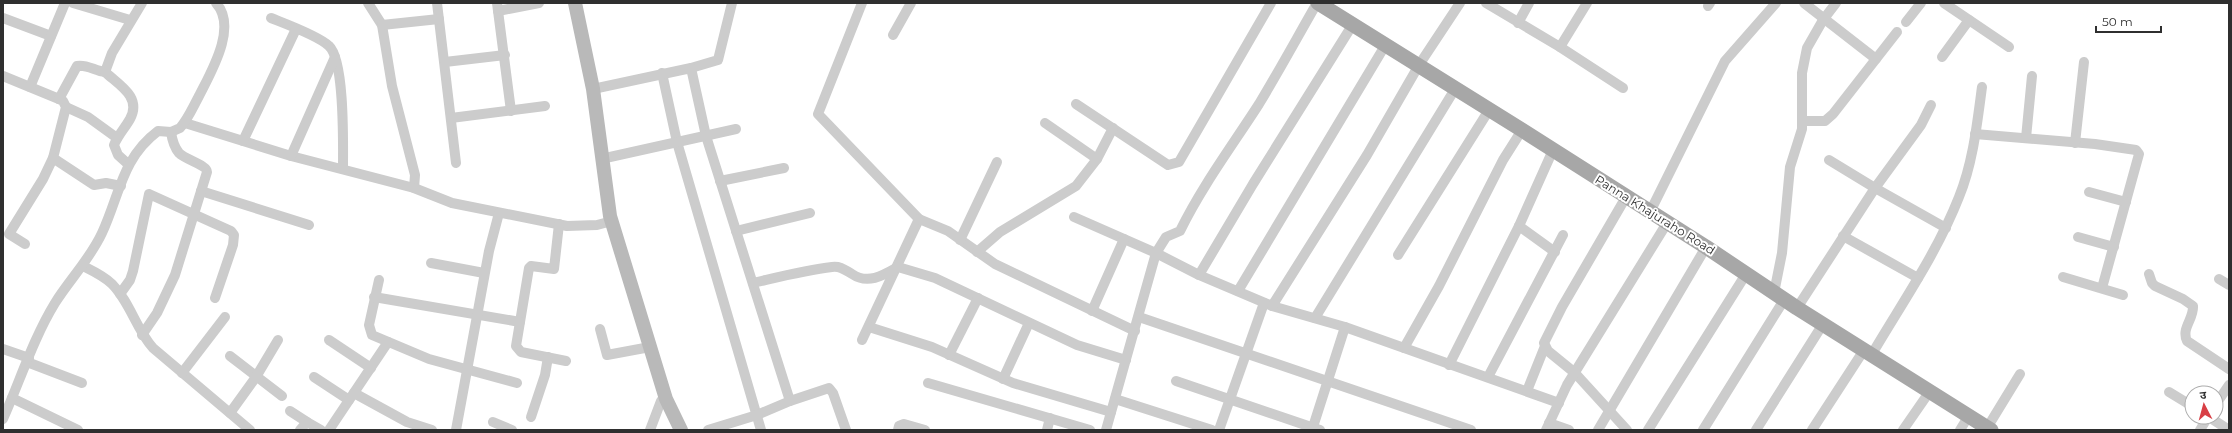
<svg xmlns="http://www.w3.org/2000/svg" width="2232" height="433" font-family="Montserrat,'Noto Sans Devanagari',sans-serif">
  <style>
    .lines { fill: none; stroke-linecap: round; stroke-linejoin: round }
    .minor { stroke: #ccc; stroke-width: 10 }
    .secondary { stroke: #b9b9b9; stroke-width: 14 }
    .primary { stroke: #a7a7a7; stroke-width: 15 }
    .labels { text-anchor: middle; stroke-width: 4; stroke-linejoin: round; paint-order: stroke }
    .street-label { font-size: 12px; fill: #2f2f2f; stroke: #fff }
  </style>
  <rect width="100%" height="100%" fill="#fff"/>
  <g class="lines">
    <!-- minor -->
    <g class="minor">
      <path d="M73 3 130 20"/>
      <path d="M368 3 382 25 392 86 415 175 414 188"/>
      <path d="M437 3 456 163"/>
      <path d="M497 3 511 111"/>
      <path d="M862 3 818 114 919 219 862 340"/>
      <path d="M1486 3 1560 47 1623 88"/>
      <path d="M1804 3 1876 59"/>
      <path d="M1944 3 2009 47"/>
      <path d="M1708 6 1710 3"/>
      <path d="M498 11 539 3"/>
      <path d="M3 18 51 36"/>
      <path d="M271 18C286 24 319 36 329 46 345 61 343 145 343 169"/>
      <path d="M1906 22 1921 3"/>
      <path d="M1518 23 1529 3"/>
      <path d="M382 25 439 19"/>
      <path d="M893 35 911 3"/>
      <path d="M1560 47 1587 3"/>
      <path d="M1942 57 1969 20"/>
      <path d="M445 62 505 55"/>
      <path d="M691 68 718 60 732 3"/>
      <path d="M662 73 677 142 761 430"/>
      <path d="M3 76 59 99 63 101 66 107 53 158 43 179 9 234 25 244"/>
      <path d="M30 87 65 3"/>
      <path d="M593 89 691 68 706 136 790 401"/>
      <path d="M59 99 77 66C87 64 95 71 105 72"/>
      <path d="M1076 104 1168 165 1179 162 1271 3"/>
      <path d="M1931 105 1921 125 1875 188 1946 228"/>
      <path d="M66 107 88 117 117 138"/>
      <path d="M451 118 545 106"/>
      <path d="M1803 121H1825L1833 114 1897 32"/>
      <path d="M185 123 291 156 414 188 452 203 567 226 597 225 612 221"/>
      <path d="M1045 123 1097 159"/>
      <path d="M1975 134 2095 144 2136 150 2139 154 2102 288"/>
      <path d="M2026 138 2032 76"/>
      <path d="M243 141 296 29"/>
      <path d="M2075 143 2084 62"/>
      <path d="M291 156 335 57"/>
      <path d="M53 158 94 185 106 183 121 186"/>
      <path d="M601 159 736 129"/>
      <path d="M128 164 118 155 114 145C118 135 125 128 130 119 142 97 119 85 105 72L112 53 142 3"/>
      <path d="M720 181 784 168"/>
      <path d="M201 191 309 225"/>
      <path d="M2089 192 2126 202"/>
      <path d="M1626 197 1562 307 1544 343 1548 351 1575 373 1627 430"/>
      <path d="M1650 212 1725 61 1776 3"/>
      <path d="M1074 217 1156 253 1199 275 1272 306 1345 327 1559 403"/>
      <path d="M919 219 948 231 995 264 1135 331"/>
      <path d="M559 224 554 269 531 266 529 268 516 346 521 352 566 361"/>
      <path d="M1519 226 1555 252"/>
      <path d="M736 231 810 213"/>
      <path d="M1843 236 1918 278"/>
      <path d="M2078 237 2114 247"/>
      <path d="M960 240 997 162"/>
      <path d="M977 252 1000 232 1076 186 1097 159 1113 128"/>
      <path d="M1398 255 1489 110"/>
      <path d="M431 263 484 273"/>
      <path d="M83 266C93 271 104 276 112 284 130 302 136 329 153 348L250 430"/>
      <path d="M2149 274 2152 283 2155 286 2183 299 2193 306C2194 319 2181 328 2187 341L2229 369"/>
      <path d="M1199 275 1253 184 1353 24"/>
      <path d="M2063 277 2123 295"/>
      <path d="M2219 279 2229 285"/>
      <path d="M379 280 369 325 372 335 429 359 517 383"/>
      <path d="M753 283C779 277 806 270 832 267 841 266 845 270 852 274 868 285 884 275 898 267L935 278 1077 345 1126 360"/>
      <path d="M1238 291 1386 44"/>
      <path d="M1774 293 1782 253 1790 167 1802 129V73L1807 48 1823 20 1836 3"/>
      <path d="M120 294 130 280 133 271 149 194 231 231 234 235 233 245 215 298"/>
      <path d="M374 297 520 322"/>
      <path d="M1272 306 1367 155 1419 65 1460 3"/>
      <path d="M1797 308 1875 188 1829 160"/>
      <path d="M1092 311 1124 239"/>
      <path d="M1139 317 1471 430"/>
      <path d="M1315 318 1455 89"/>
      <path d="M869 327 932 347 1013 383 1111 412"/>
      <path d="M600 329 607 355 650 347"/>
      <path d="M142 335 157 313 175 275 207 172C207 165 186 160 179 153 174 147 172 139 171 132"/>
      <path d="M329 340 371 368"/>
      <path d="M1404 348 1439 286 1503 160 1522 130"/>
      <path d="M3 349 29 358"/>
      <path d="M1872 354C1902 303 1937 253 1959 197 1973 163 1977 124 1982 87"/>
      <path d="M949 355 978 298"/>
      <path d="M230 356 282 396"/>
      <path d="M27 362 82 383"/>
      <path d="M1449 365 1519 226 1553 150"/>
      <path d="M182 373 225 317"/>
      <path d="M314 377 349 400"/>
      <path d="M1488 377 1563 235"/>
      <path d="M1003 379 1029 323"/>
      <path d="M1176 381 1320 430"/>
      <path d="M928 383 1090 430"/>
      <path d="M1527 391 1545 346"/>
      <path d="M2169 392 2192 406"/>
      <path d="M354 393 407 422 432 430"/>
      <path d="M12 398 78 430"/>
      <path d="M1115 399 1212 430"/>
      <path d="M2216 404 2229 385"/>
      <path d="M290 411 307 422"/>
      <path d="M230 413 256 377 278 340"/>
      <path d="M531 417 545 375 548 357"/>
      <path d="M2209 417 2229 430"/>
      <path d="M3 419C20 381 33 339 55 303 70 279 90 259 102 233 120 194 122 158 158 131L171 132 180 128C188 119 193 107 199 96 211 72 238 27 216 3"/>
      <path d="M493 422 512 430"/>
      <path d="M1549 423 1569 430"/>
      <path d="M1987 428 2020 374"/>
      <path d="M300 430 307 422 321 430"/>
      <path d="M329 430 388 342"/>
      <path d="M456 430 489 251 499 213"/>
      <path d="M650 430 661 401 666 399"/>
      <path d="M708 430 757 415 790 401 829 388 833 393 846 430"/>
      <path d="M898 430 899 426 904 424 925 430"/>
      <path d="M1047 430 1050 418"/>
      <path d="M1106 430 1156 253 1166 237 1180 231C1202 186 1232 146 1259 104 1279 71 1298 36 1317 3"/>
      <path d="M1219 430 1264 303"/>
      <path d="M1312 430 1345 327"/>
      <path d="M1546 430 1567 385 1667 223"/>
      <path d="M1598 430 1706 247"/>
      <path d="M1648 430 1746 274"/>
      <path d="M1703 430 1784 300"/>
      <path d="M1756 430 1823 324"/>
      <path d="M1812 430 1864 350"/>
      <path d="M1903 430 1930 391"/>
      <path d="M1960 430 1968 417"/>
      <path d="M2200 430 2208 417"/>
    </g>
    <!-- secondary -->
    <path class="secondary" d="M575 3 593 89 610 216 666 399 681 430"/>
    <!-- primary -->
    <path class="primary" d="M1318 3 1522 130 1706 247 1797 308 1991 430"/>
  </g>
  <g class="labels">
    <!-- street labels -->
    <g class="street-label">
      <text transform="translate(1655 215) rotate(32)" y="4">Panna Khajuraho Road</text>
    </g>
  </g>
  <!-- border -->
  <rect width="2232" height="433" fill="none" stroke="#2f2f2f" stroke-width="8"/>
  <!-- north arrow -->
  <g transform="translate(2204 405) rotate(354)"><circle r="19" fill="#ffffff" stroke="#acacac"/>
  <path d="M0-3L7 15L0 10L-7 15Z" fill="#d83f45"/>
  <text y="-6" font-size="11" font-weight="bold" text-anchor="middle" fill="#2f2f2f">उ</text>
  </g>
  <!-- scale -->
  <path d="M2096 26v6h65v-6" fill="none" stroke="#2f2f2f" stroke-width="2"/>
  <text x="2102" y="26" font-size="12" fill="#2f2f2f" stroke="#ffffff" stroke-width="3" paint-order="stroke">50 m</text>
</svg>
